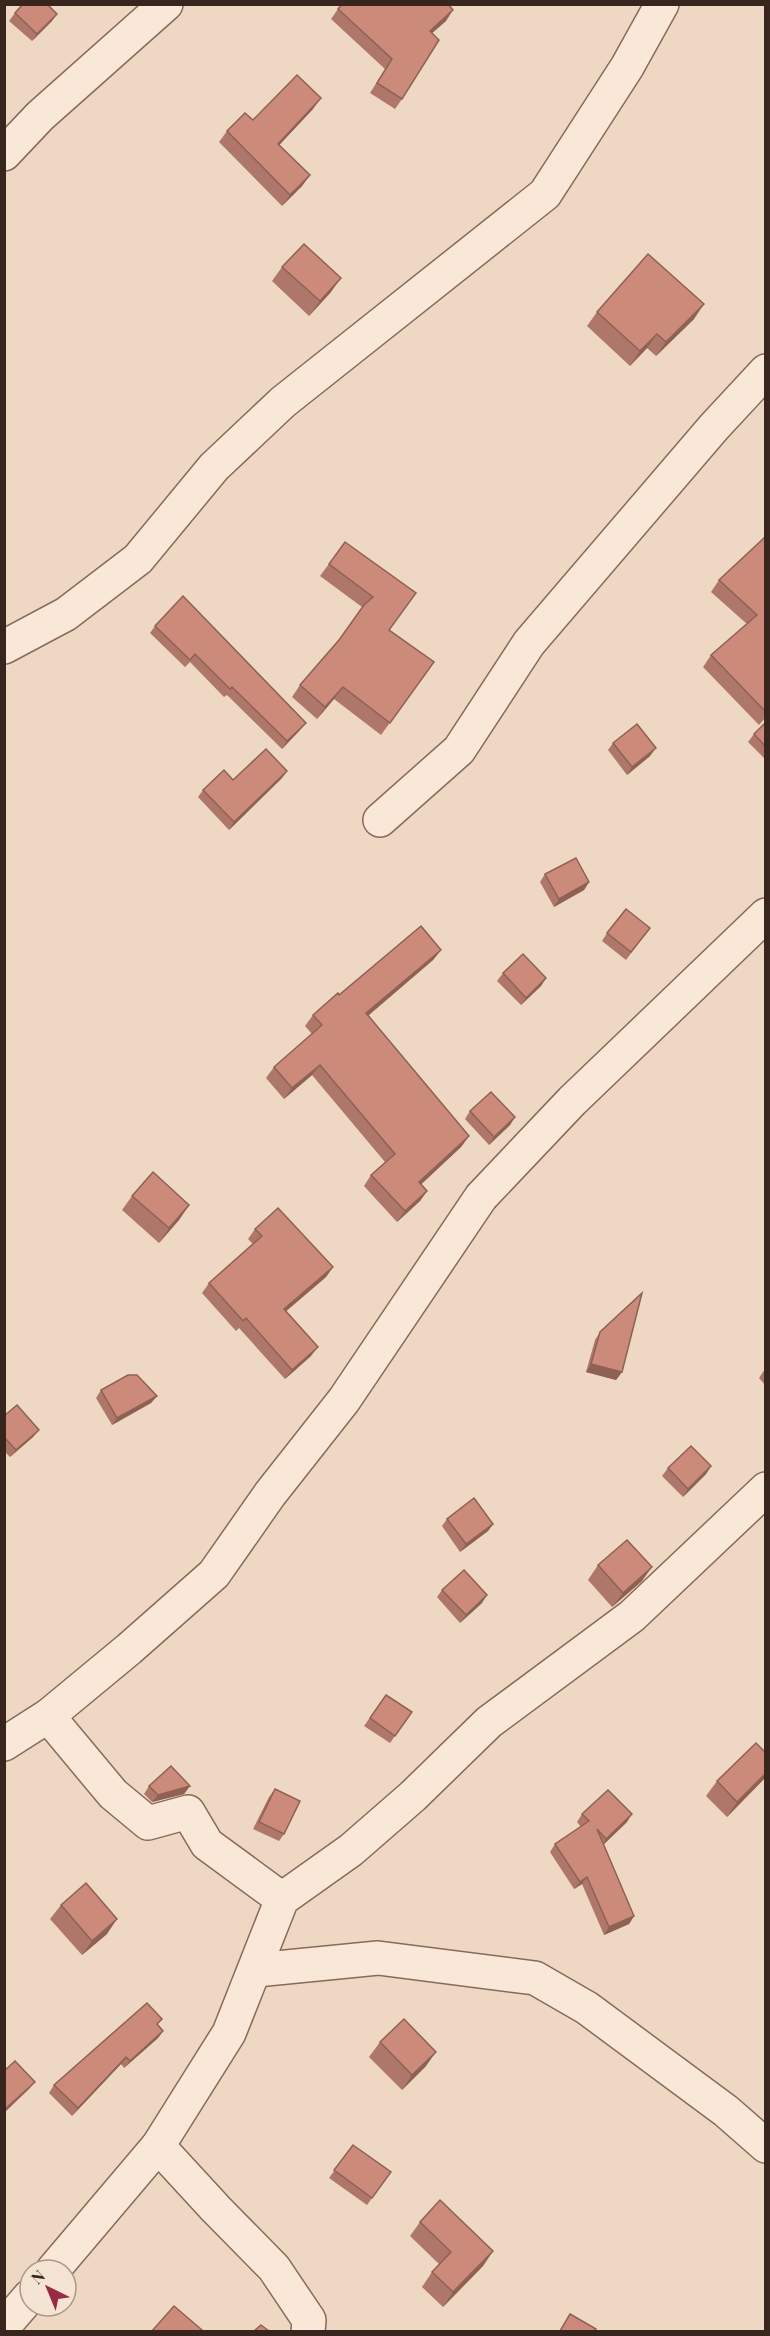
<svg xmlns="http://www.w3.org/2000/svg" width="770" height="2336" font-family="'Playfair Display',serif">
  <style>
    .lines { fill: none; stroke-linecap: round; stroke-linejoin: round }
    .street-casing { stroke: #88695a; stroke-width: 36 }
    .street { stroke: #f9e7d7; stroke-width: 33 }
    .wall { fill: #af7769 }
    .shaded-wall { fill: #8f6155 }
    .building { fill: #cc8a7a; stroke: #8f6155; stroke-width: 1.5 }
  </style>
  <rect width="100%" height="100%" fill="#eed8c4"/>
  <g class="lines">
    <!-- street casing -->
    <g class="street-casing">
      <g id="street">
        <path d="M4 154 40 116 166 4"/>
        <path d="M4 647 66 614 138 559 214 467 283 402 545 194 627 67 662 4"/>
        <path d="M380 820 459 750 529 643 714 427 766 371"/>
        <path d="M48 1716 113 1794 148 1823 188 1812 207 1844 282 1899"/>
        <path d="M4 1744 48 1716 129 1649 214 1574 270 1494 344 1400 481 1197 572 1101 766 915"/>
        <path d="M256 1970 378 1958 535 1978 587 2008 726 2111 766 2146"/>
        <path d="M158 2146 216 2209 274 2268 309 2320 308 2332"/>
        <path d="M53 2270 158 2146 229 2033 282 1899 351 1850 413 1796 489 1722 632 1616 766 1489"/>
        <path d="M4 2326 30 2296"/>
      </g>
    </g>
    <!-- street -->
    <use href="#street" class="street"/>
  </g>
  <!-- wall -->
  <g class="wall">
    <path d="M338 9 446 21 432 33 402 99 395 109 370 93 385 69 331 19Z"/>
    <path d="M15 13 52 21 32 41 9 21Z"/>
    <path d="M313 109 279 145 310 175 302 186 282 206 219 142 227 131 253 120Z"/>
    <path d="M282 267 331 292 309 316 272 281Z"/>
    <path d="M597 312 694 319 656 356 647 348 630 366 587 326Z"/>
    <path d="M765 537V718L759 725 703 667 711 655 747 624 711 592 719 580Z"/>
    <path d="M345 542 390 630 434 662 381 735 334 699 317 719 292 697 300 685 339 640 362 607 320 576Z"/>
    <path d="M155 626 300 730 282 749 227 695 224 697 190 662 185 667 150 633Z"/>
    <path d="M765 723V759L748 742 754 734Z"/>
    <path d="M613 743 650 756 627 775 608 750Z"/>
    <path d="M287 771 282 778 229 830 198 797 203 790 233 780Z"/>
    <path d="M545 874 589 882 584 890 554 907 540 882Z"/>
    <path d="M650 928 626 960 602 941 607 933Z"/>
    <path d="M441 950 433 960 368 1016 469 1136 461 1147 421 1184 427 1191 420 1201 397 1222 364 1186 371 1175 385 1162 312 1075 284 1099 266 1078 274 1067 312 1034 305 1026 313 1015 339 995Z"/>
    <path d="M503 973 546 978 541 986 521 1005 497 981Z"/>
    <path d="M470 1111 515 1117 510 1125 489 1145 465 1119Z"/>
    <path d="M132 1196 189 1205 179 1220 159 1243 122 1210Z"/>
    <path d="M255 1229 333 1267 326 1277 286 1311 311 1356 285 1379 239 1328 236 1331 202 1293 209 1283 253 1244 248 1239Z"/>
    <path d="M600 1332 622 1372 616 1380 586 1372 595 1340Z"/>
    <path d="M765 1369V1385L759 1378Z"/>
    <path d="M101 1390 157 1396 151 1403 112 1425 96 1398Z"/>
    <path d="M4 1416 39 1430 33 1437 10 1457 4 1451Z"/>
    <path d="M711 1466 706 1474 683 1497 662 1476 668 1468Z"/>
    <path d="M447 1519 493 1524 488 1531 460 1552 442 1526Z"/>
    <path d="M598 1565 642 1581 612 1607 588 1580Z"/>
    <path d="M442 1590 482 1603 460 1623 437 1597Z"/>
    <path d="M386 1695 412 1712 390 1743 364 1726Z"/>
    <path d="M765 1778 727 1817 706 1796 717 1781Z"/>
    <path d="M149 1786H190L184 1794 152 1802 144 1794Z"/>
    <path d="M275 1789 284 1834 279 1841 253 1829 269 1797Z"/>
    <path d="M582 1814 627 1822 603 1845 634 1916 629 1924 604 1935 582 1884 574 1889 550 1852 555 1844 581 1827 577 1822Z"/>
    <path d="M61 1905 107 1934 82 1955 50 1919Z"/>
    <path d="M158 2025 163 2031 158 2038 124 2068 121 2064 72 2116 49 2093 54 2085Z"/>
    <path d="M380 2042 426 2066 402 2090 369 2057Z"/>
    <path d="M353 2145 391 2172 367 2205 329 2178Z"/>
    <path d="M420 2222 493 2251 483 2266 443 2307 422 2287 432 2272 439 2264 410 2236Z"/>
  </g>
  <!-- shaded-wall -->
  <g class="shaded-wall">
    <path d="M453 10 446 21 423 41 430 31Z"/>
    <path d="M57 14 52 21 32 41 37 34Z"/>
    <path d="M321 98 313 109 270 155 278 144Z"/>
    <path d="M310 175 302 186 282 206 290 195Z"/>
    <path d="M341 278 331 292 309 316 320 301Z"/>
    <path d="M704 304 694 319 656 356 666 342Z"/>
    <path d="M657 334 647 348 630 366 640 351Z"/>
    <path d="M343 687 334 699 317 719 325 707Z"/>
    <path d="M306 723 300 730 282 749 287 741Z"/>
    <path d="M656 748 650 756 627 775 632 767Z"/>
    <path d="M287 771 282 778 229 830 234 822Z"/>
    <path d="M589 882 584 890 554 907 559 899Z"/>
    <path d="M441 950 433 960 358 1024 366 1013Z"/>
    <path d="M546 978 541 986 521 1005 526 998Z"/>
    <path d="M320 1065 312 1075 284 1099 292 1088Z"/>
    <path d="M515 1117 510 1125 489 1145 494 1137Z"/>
    <path d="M469 1136 461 1147 412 1193 419 1182Z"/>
    <path d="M427 1191 420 1201 397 1222 405 1211Z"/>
    <path d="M189 1205 179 1220 159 1243 169 1228Z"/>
    <path d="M333 1267 326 1277 277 1319 284 1309Z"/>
    <path d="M318 1347 311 1356 285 1379 292 1370Z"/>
    <path d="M591 1364 622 1372 616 1380 586 1372Z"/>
    <path d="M157 1396 151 1403 112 1425 117 1418Z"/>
    <path d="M39 1430 33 1437 10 1457 16 1450Z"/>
    <path d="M711 1466 706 1474 683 1497 688 1489Z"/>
    <path d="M493 1524 488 1531 460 1552 466 1544Z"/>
    <path d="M652 1567 642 1581 612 1607 623 1593Z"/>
    <path d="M487 1595 482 1603 460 1623 466 1615Z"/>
    <path d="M765 1774V1778L727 1817 737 1802Z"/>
    <path d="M190 1786 184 1794 152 1802 158 1795Z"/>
    <path d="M632 1814 627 1822 601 1847 606 1839Z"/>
    <path d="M587 1877 582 1884 574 1889 580 1882Z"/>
    <path d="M634 1916 629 1924 604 1935 609 1927Z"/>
    <path d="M117 1919 107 1934 82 1955 92 1941Z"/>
    <path d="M163 2031 158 2038 124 2068 130 2061Z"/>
    <path d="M436 2052 426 2066 402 2090 412 2075Z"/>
    <path d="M126 2057 121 2064 72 2116 78 2108Z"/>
    <path d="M35 2082 29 2089 4 2113V2110Z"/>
    <path d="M493 2251 483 2266 443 2307 453 2292Z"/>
  </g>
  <!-- building -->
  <g class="building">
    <path d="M23 4H47L57 14 37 34 15 13Z"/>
    <path d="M342 4H448L453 10 430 31 439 40 402 99 377 83 392 59 338 9Z"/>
    <path d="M297 75 321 98 278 144 310 175 290 195 227 131 245 113 253 120Z"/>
    <path d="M304 244 341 278 320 301 282 267Z"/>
    <path d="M648 254 704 304 666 342 657 334 640 351 597 312Z"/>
    <path d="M765 537V711L711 655 757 615 719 580Z"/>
    <path d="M345 542 416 593 389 630 434 662 390 723 343 687 325 707 300 685 339 640 364 605 373 597 329 564Z"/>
    <path d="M183 596 306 723 287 741 232 687 230 689 195 654 190 660 155 626Z"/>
    <path d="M765 723V746L754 734Z"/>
    <path d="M637 724 656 748 632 767 613 743Z"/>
    <path d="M266 749 287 771 234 822 203 790 224 770 233 780Z"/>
    <path d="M576 858 589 882 559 899 545 874Z"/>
    <path d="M626 909 650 928 631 952 607 933Z"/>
    <path d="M421 926 441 950 366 1013 469 1136 419 1182 427 1191 405 1211 371 1175 395 1154 320 1065 292 1088 274 1067 322 1025 313 1015 338 993 339 995Z"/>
    <path d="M523 954 546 978 526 998 503 973Z"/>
    <path d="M491 1092 515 1117 494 1137 470 1111Z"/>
    <path d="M153 1172 189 1205 169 1228 132 1196Z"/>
    <path d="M278 1208 333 1267 284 1309 318 1347 292 1370 246 1318 243 1321 209 1283 262 1236 255 1229Z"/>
    <path d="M642 1293 622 1372 591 1364 600 1332Z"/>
    <path d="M128 1375H137L157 1396 117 1418 101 1390Z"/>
    <path d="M17 1405 39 1430 16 1450 4 1437V1416Z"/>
    <path d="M691 1446 711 1466 688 1489 668 1468Z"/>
    <path d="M474 1498 493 1524 466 1544 447 1519Z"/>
    <path d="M627 1540 652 1567 623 1593 598 1565Z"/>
    <path d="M464 1570 487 1595 466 1615 442 1590Z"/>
    <path d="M386 1695 412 1712 395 1736 370 1718Z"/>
    <path d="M756 1743 765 1752V1774L737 1802 717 1781Z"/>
    <path d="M171 1766 190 1786 158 1795 149 1786Z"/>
    <path d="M275 1789 300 1801 284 1834 259 1822Z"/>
    <path d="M608 1790 632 1814 606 1839 597 1829 634 1916 609 1927 587 1877 580 1882 555 1844 589 1821 582 1814Z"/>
    <path d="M86 1883 117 1919 92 1941 61 1905Z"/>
    <path d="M147 2003 162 2019 157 2024 163 2031 130 2061 126 2057 78 2108 54 2085Z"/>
    <path d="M404 2019 436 2052 412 2075 380 2042Z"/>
    <path d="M15 2061 35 2082 4 2110V2071Z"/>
    <path d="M353 2145 391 2172 372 2198 334 2170Z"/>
    <path d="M440 2200 493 2251 453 2292 432 2272 451 2252 420 2222Z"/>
    <path d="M174 2306 202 2330 201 2331H152Z"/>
    <path d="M570 2314 596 2329 594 2331H560Z"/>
    <path d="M261 2325 269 2331H254Z"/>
  </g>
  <!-- border -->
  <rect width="770" height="2336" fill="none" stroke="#38251e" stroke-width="12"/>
  <!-- north arrow -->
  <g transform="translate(48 2288) rotate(317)"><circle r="28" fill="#f5e4d3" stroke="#a9988b" stroke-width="1.5"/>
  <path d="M0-4.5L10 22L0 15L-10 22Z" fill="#972b43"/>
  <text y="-9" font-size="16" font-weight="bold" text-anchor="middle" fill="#38251e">N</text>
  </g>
</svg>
